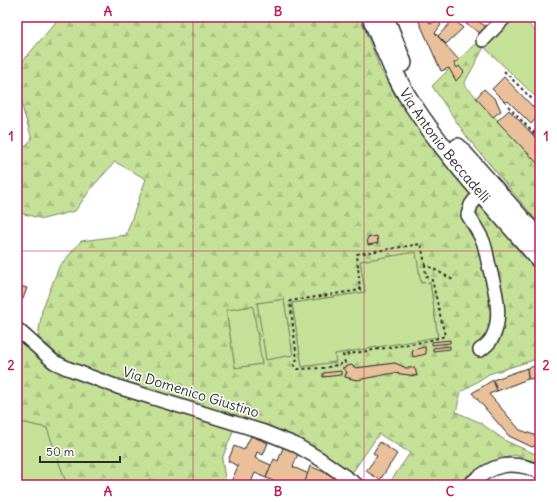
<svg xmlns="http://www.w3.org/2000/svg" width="557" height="502" font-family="Delius,sans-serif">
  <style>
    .green { fill: #c5e198; stroke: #788662 }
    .forest { fill: url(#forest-firs); stroke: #788662; fill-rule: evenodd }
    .building { fill: #e9c099; stroke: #2b2b2b }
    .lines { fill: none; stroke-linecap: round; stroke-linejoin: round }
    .minor-casing { stroke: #2b2b2b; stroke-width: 16 }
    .major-casing { stroke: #2b2b2b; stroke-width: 20 }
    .path { stroke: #2b2b2b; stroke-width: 2; stroke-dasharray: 3 3; stroke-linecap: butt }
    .minor { stroke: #fff; stroke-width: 13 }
    .major { stroke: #fff; stroke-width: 17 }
    .grid { fill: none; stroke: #c2185b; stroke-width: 1; stroke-opacity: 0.55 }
    .labels { text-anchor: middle; stroke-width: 3; stroke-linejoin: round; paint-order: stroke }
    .street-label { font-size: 14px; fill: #2b2b2b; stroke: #fff }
    .neatline { fill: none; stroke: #c2185b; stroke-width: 1.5 }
    .grid-label { font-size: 13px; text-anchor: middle; font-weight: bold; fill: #c2185b }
  </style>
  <defs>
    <pattern id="forest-firs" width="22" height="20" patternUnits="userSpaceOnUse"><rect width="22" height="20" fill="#c5e198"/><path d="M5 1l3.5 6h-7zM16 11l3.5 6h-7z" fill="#a9c183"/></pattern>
  </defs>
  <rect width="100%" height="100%" fill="#fff"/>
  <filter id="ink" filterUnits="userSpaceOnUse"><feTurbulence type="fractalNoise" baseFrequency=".025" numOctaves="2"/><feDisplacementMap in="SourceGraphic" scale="8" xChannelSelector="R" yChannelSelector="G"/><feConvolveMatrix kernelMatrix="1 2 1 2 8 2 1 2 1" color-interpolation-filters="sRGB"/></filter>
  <g filter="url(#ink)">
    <!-- green -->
    <g class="green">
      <path d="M513 17H522L540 36V101L484 47Z"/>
      <path d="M416 252 421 283 430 282 438 338 335 354 336 362 302 367 292 303 365 292 360 261Z"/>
      <path d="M284 299 293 355 266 360 257 303Z"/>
      <path d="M253 306 262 364 235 368 226 310Z"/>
      <path d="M17 421 47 428 67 485H17Z"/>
    </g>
    <!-- forest -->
    <g class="forest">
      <path d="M60 17H360L380 68 396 97 472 195 540 275V358L489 374 461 392 456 412 479 422 506 441 540 456V464L515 455 495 461 468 475 456 485H388L410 453 379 434 352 473 302 441 262 425 85 369 57 354 38 337 42 310 59 267 81 241 126 235 146 179 115 162 94 185 75 211 43 219 17 212V154L32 139 23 110 17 68ZM416 252 421 283 430 282 438 337 335 354 336 362 302 367 292 303 365 292 360 261ZM284 299 293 355 266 360 257 303ZM253 306 262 364 235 368 226 310ZM395 363 406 368H415L417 376 394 373 357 380 345 377 347 372 343 368 351 365 356 368Z"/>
      <path d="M479 40 484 47 464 84 540 166V225L467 137 432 86Z"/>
      <path d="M17 338 43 362 73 378 147 403 234 429 222 459 226 485H171L149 479 146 485H67L47 428 17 421Z"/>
    </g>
    <!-- building -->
    <g class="building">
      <path d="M417 17H435L428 21 431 24 437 19 441 25 435 33 459 60 454 63 457 68 459 66 464 72 456 81 449 68 441 71Z"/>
      <path d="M471 17 487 27 482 34 466 24Z"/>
      <path d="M454 19 463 28 446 44 438 36Z"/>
      <path d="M504 77 540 114 531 124 508 101 506 103 492 89Z"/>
      <path d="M484 89 496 100 501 111 493 117 476 98Z"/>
      <path d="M509 110 540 142V166L497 121Z"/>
      <path d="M377 236 378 243 368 245 367 238Z"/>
      <path d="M17 285 27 288 23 299 17 297Z"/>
      <path d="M450 340V343L432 345V342Z"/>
      <path d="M450 346V349L433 351V348Z"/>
      <path d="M425 347 426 354 413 357 412 350Z"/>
      <path d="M395 363 406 368H415L417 376 394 373 357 380 345 377 347 372 342 368 351 365 356 368Z"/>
      <path d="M540 365V378L528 379 527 368Z"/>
      <path d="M527 368 528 379 497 391 493 380Z"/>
      <path d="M341 371V375L323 377V373Z"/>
      <path d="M493 380 497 391 489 394 520 430 537 436 540 435V444L532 447 509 436 472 393Z"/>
      <path d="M251 436 268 443 263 455 257 452 255 458 271 465 266 478 255 473 250 485H233L230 484 238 466 228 461 234 446 244 450Z"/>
      <path d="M380 442 397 454 380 480 366 471 377 456 373 453Z"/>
      <path d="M284 445 299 451 293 467 309 474 304 485H283L266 478 274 459 278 461Z"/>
      <path d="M310 466 345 481 343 485H304Z"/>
    </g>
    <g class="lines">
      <!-- minor casing -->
      <g class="minor-casing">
        <g id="minor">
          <path d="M483 40 505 17"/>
          <path d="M17 329 54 362 67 368 118 387 264 432 294 444 320 459 357 485"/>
          <path d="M480 350C508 334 496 291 489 266 487 258 486 247 482 239 478 231 473 223 468 215L471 205 481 192"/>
          <path d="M469 485C492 464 512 459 540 472"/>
        </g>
      </g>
      <!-- major casing -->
      <g class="major-casing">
        <g id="major">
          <path id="s1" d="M371 17C383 46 394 76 411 102 448 159 496 209 540 260"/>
          <path d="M385 17 403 63"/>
          <path d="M458 147 540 240"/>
        </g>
      </g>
      <!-- path -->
      <g class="path">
        <path d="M504 71 540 107"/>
        <path d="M508 106 540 140"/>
        <path d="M533 133 540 126"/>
        <path d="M425 264 426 276 432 280 445 336 428 341 343 355 345 363 324 368 298 369 294 365 297 359 290 301 360 290 357 254 421 244 425 264 453 280"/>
      </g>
      <!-- minor -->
      <use href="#minor" class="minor"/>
      <!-- major -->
      <use href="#major" class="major"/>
    </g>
  </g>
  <!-- grid -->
  <path class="grid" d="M193 17V485M364 17V485M17 251H540"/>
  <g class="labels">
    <!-- street labels -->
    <g class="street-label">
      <text dy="5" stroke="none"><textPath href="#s1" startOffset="149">Via Antonio Beccadelli</textPath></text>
      <text transform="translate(191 392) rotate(17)" y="5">Via Domenico Giustino</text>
    </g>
  </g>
  <!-- margin -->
  <rect width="557" height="502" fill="none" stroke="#fff" stroke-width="44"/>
  <!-- scale -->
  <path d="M40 456v6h80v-6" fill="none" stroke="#2b2b2b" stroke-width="2"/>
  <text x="46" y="456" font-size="12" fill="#2b2b2b" stroke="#ffffff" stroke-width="3" paint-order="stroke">50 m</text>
  <rect x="22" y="22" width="513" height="458" class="neatline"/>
  <g class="grid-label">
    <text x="108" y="16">A</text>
    <text x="278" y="16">B</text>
    <text x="450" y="16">C</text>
    <text x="11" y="141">1</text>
    <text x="546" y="141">1</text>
    <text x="11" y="370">2</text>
    <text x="546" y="370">2</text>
    <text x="108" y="496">A</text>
    <text x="278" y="496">B</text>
    <text x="450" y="496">C</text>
  </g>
</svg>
